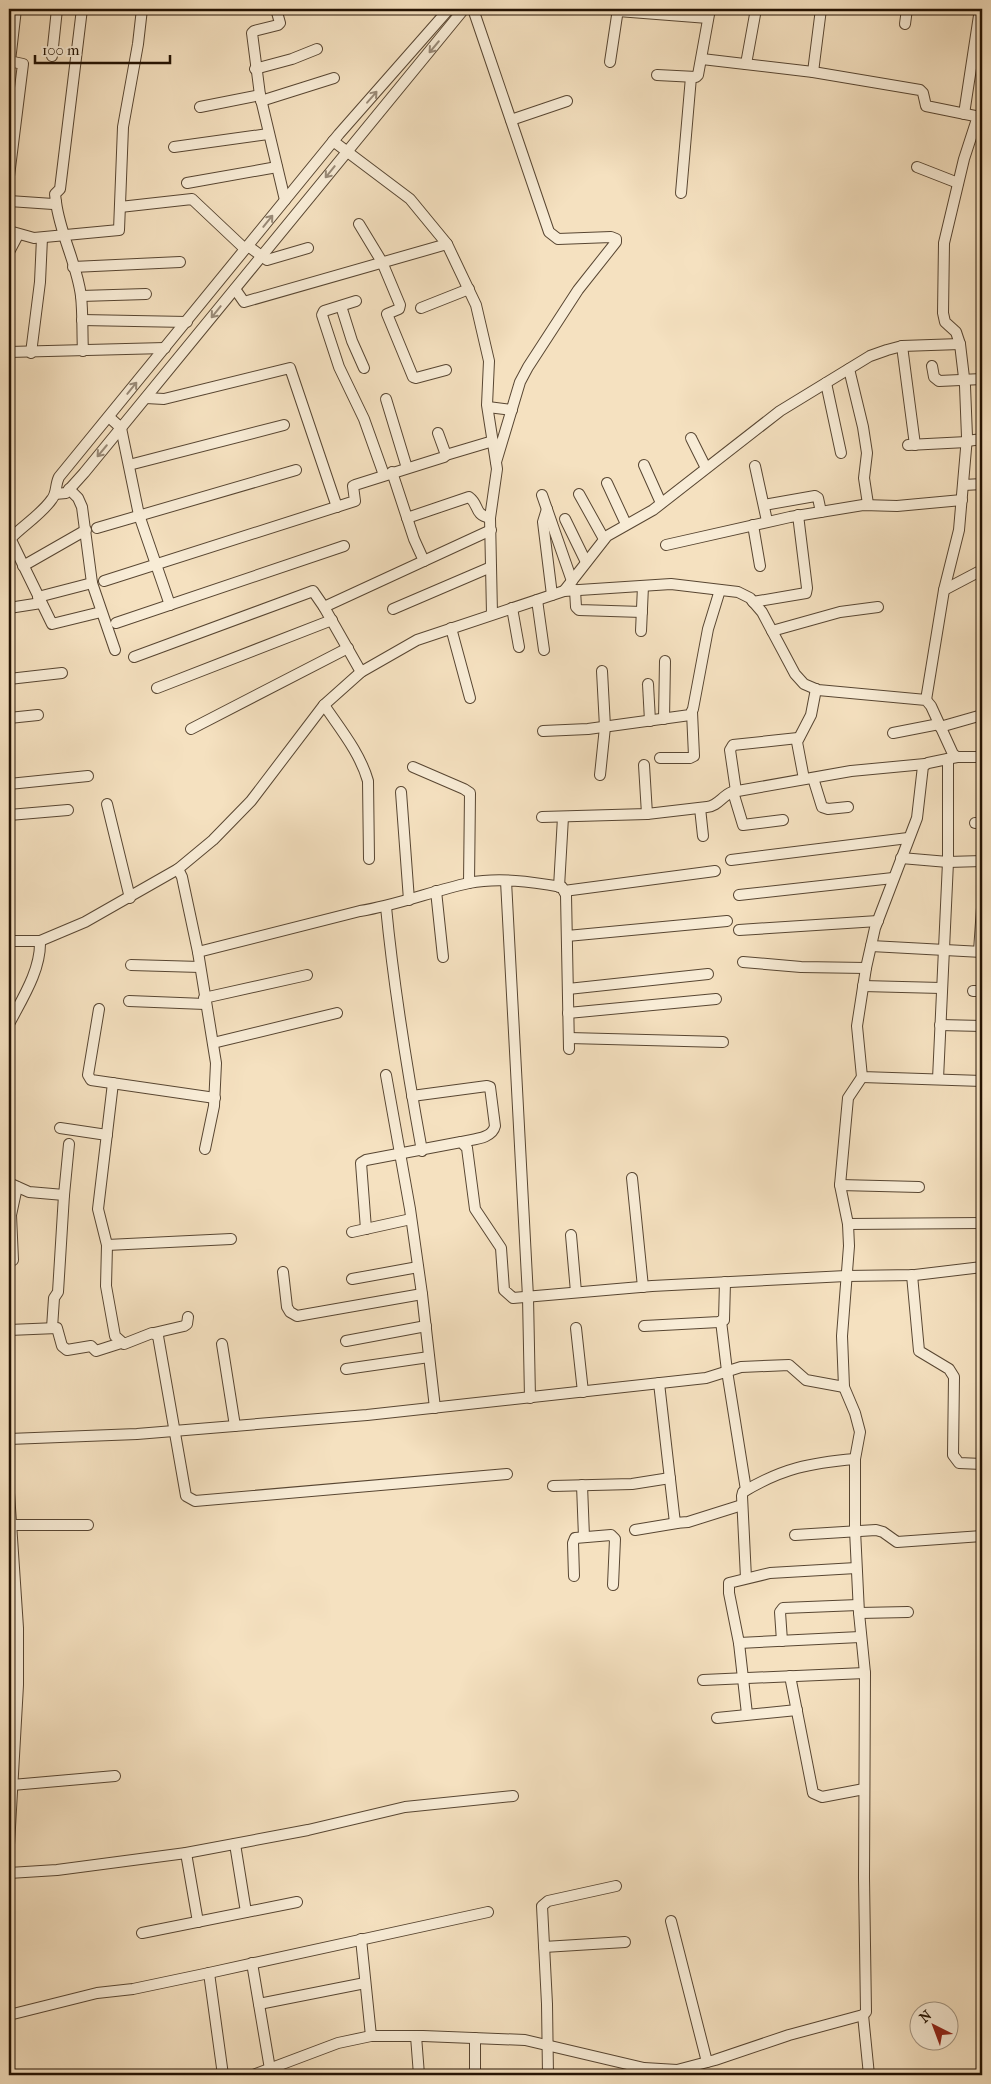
<svg xmlns="http://www.w3.org/2000/svg" width="991" height="2084" font-family="'IM FELL French Canon',serif">
  <style>
    .lines { fill: none; stroke-linecap: round; stroke-linejoin: round }
    .street-casing { stroke: #584632; stroke-width: 12 }
    .street { stroke: #f8ecd6; stroke-width: 10 }
    .oneway { stroke: #998a77 }
  </style>
  <rect width="100%" height="100%" fill="#f5e1c0"/>
  <filter id="stains"><feTurbulence type="fractalNoise" baseFrequency=".004" numOctaves="4"/><feColorMatrix values="0 0 0 0 .2 0 0 0 0 .09 0 0 0 0 .02 0 0 0 .5 -.17"/></filter>
  <radialGradient id="worn" r=".72"><stop offset=".6" stop-color="#630" stop-opacity="0"/><stop offset="1" stop-color="#630" stop-opacity=".3"/></radialGradient>
  <g class="lines">
    <!-- street casing -->
    <g class="street-casing">
      <g id="street">
        <path d="M276 9 280 23 278 25 254 31 252 33 260 95 285 200"/>
        <path d="M473 9 549 232 558 239 611 237 616 239V242L578 290 528 367 520 382 496 462"/>
        <path d="M618 11 708 18"/>
        <path d="M905 24 907 9"/>
        <path d="M52 56 57 9"/>
        <path d="M702 59 813 72 920 90 923 93 926 106 980 117"/>
        <path d="M9 61 23 64 9 176"/>
        <path d="M10 61 16 9"/>
        <path d="M610 62 618 9"/>
        <path d="M746 64 756 9"/>
        <path d="M255 69 292 59 317 49"/>
        <path d="M813 72 821 9"/>
        <path d="M657 75 696 77 698 75 710 9"/>
        <path d="M261 101 334 78"/>
        <path d="M200 107 260 95"/>
        <path d="M964 114 980 9"/>
        <path d="M511 120 567 101"/>
        <path d="M333 141 410 199 447 244 476 305 489 361 487 405 497 469 490 518 492 614"/>
        <path d="M174 147 268 134"/>
        <path d="M917 167 958 183"/>
        <path d="M187 183 277 167"/>
        <path d="M681 193 691 77"/>
        <path d="M9 201 53 204 56 202 55 194 60 189 82 9"/>
        <path d="M56 202C60 234 77 264 81 296 83 314 82 333 83 351"/>
        <path d="M120 207 192 199 245 249"/>
        <path d="M359 224 382 262 400 305 399 309 387 314 413 377 416 378 446 370"/>
        <path d="M9 231 34 238 119 230 123 127 138 44 142 9"/>
        <path d="M248 246 267 260 308 248"/>
        <path d="M9 252 18 235"/>
        <path d="M73 267 180 262"/>
        <path d="M235 289 244 302 447 244"/>
        <path d="M81 296 146 294"/>
        <path d="M356 301 324 311 322 315 339 367 364 419 384 475"/>
        <path d="M341 306 352 341 364 368"/>
        <path d="M421 308 469 289"/>
        <path d="M82 320 187 322"/>
        <path d="M902 346 915 445"/>
        <path d="M9 352 165 348"/>
        <path d="M31 353 40 282 42 238"/>
        <path d="M932 366 934 377 939 381 982 379"/>
        <path d="M849 369 863 427 867 453 864 478 868 504"/>
        <path d="M826 383 841 453"/>
        <path d="M146 398 164 399 290 368 337 507"/>
        <path d="M386 399 407 468"/>
        <path d="M488 407 512 410"/>
        <path d="M109 417 121 428 139 515 170 605"/>
        <path d="M691 438 706 468"/>
        <path d="M967 441 982 439"/>
        <path d="M908 445 967 442"/>
        <path d="M446 455 493 441"/>
        <path d="M129 465 284 425"/>
        <path d="M644 465 661 503"/>
        <path d="M755 466 767 521"/>
        <path d="M392 472 414 539 424 561"/>
        <path d="M607 483 626 524"/>
        <path d="M964 485 982 484"/>
        <path d="M69 489 78 498 82 507 92 583 115 650"/>
        <path d="M55 494 66 493 84 473 464 9"/>
        <path d="M579 494 604 539"/>
        <path d="M542 495 572 581"/>
        <path d="M764 505 815 496 818 498 821 512"/>
        <path d="M547 509 543 522 552 595"/>
        <path d="M407 518 469 497C480 505 473 514 490 518"/>
        <path d="M565 519 586 562"/>
        <path d="M753 525 760 566"/>
        <path d="M97 528 296 470"/>
        <path d="M10 538 52 624 101 612"/>
        <path d="M9 540C22 526 41 515 52 499 57 493 55 485 59 477L339 134 449 9"/>
        <path d="M666 545 790 517 863 505 897 506 962 500"/>
        <path d="M23 566 86 530"/>
        <path d="M104 581 355 501 353 486 355 485 444 457 446 455 438 433"/>
        <path d="M575 590 576 607 579 610 642 612"/>
        <path d="M944 590 982 570"/>
        <path d="M564 591 607 536 653 510 780 411 870 356 887 350 902 346 960 344"/>
        <path d="M38 597 92 583"/>
        <path d="M537 600 544 650"/>
        <path d="M753 602 806 593 807 588 798 515"/>
        <path d="M324 607 491 530"/>
        <path d="M9 608 41 603"/>
        <path d="M512 608 519 647"/>
        <path d="M393 609 491 567"/>
        <path d="M116 623 344 546"/>
        <path d="M451 628 470 698"/>
        <path d="M641 631 643 586"/>
        <path d="M772 631 840 612 878 607"/>
        <path d="M134 657 313 591 324 607 361 672"/>
        <path d="M9 679 62 673"/>
        <path d="M648 684 650 721"/>
        <path d="M157 688 332 620"/>
        <path d="M926 700 944 590 959 530 967 437 965 386 960 344 956 332 945 322 943 313 944 243 964 159 977 119 982 117"/>
        <path d="M324 705C341 730 360 753 368 781L369 859"/>
        <path d="M9 718 38 715"/>
        <path d="M664 719 665 661"/>
        <path d="M940 727 982 715"/>
        <path d="M191 729 348 648"/>
        <path d="M543 731 588 729 690 715 693 709 708 629 720 590"/>
        <path d="M893 733 939 724"/>
        <path d="M957 757 928 763 923 766 917 818 875 928 866 968 857 1026 862 1077 982 1081"/>
        <path d="M660 758H690L694 756 692 712"/>
        <path d="M644 765 647 814"/>
        <path d="M413 767 464 789 470 793 469 883"/>
        <path d="M600 775 605 727 602 671"/>
        <path d="M813 778 822 807 828 809 848 807"/>
        <path d="M804 779 797 742 811 715 816 689"/>
        <path d="M9 784 88 776"/>
        <path d="M736 791 730 750 733 745 798 738"/>
        <path d="M401 792 409 900"/>
        <path d="M733 792 743 825 783 820"/>
        <path d="M107 804 130 898"/>
        <path d="M700 808 703 836"/>
        <path d="M9 815 68 810"/>
        <path d="M542 817 647 814 707 807C718 806 722 796 732 792L851 771 925 764"/>
        <path d="M975 823H982"/>
        <path d="M901 858 948 862 982 861"/>
        <path d="M731 860 908 838"/>
        <path d="M178 869 182 877 198 952 216 1063 214 1106 205 1149"/>
        <path d="M506 881 528 1297 530 1398"/>
        <path d="M559 887 563 817"/>
        <path d="M436 891 443 957"/>
        <path d="M564 891 715 871"/>
        <path d="M739 895 893 878"/>
        <path d="M386 907C394 990 407 1069 422 1151"/>
        <path d="M739 930 878 921"/>
        <path d="M567 936 727 921"/>
        <path d="M9 941H40L85 922 178 869 213 840 251 801 324 705 361 672 417 640 564 591 671 584 738 592 750 598 762 612 795 674 804 684 818 690 926 700 931 706 953 754 957 757H982"/>
        <path d="M871 946 982 952"/>
        <path d="M979 951 982 908"/>
        <path d="M198 952 360 911C398 905 432 891 469 883 499 877 532 882 562 887L566 895 569 1049"/>
        <path d="M743 962 801 967 866 968"/>
        <path d="M131 965 200 967"/>
        <path d="M863 986 941 988"/>
        <path d="M568 989 708 974"/>
        <path d="M973 991H982"/>
        <path d="M204 998 307 975"/>
        <path d="M129 1001 205 1004"/>
        <path d="M99 1009 88 1075 91 1080 215 1098"/>
        <path d="M568 1013 716 999"/>
        <path d="M9 1024C22 999 41 970 40 941"/>
        <path d="M940 1025 982 1026"/>
        <path d="M569 1038 723 1042"/>
        <path d="M213 1043 337 1013"/>
        <path d="M386 1075 410 1209 422 1294 435 1408"/>
        <path d="M938 1079 948 862V759"/>
        <path d="M113 1083 98 1209 107 1245 106 1286 115 1336 124 1344 152 1333 158 1336 186 1496 195 1501 507 1474"/>
        <path d="M412 1096 487 1086 490 1087 495 1126C492 1139 473 1139 461 1142"/>
        <path d="M60 1128 107 1135"/>
        <path d="M632 1178 643 1287"/>
        <path d="M9 1183 29 1192 64 1195"/>
        <path d="M840 1185 919 1187"/>
        <path d="M848 1224 982 1223"/>
        <path d="M366 1229 361 1163 366 1160 461 1142 467 1148 475 1209 501 1248 504 1290 513 1298 652 1286 846 1276 915 1275 982 1267"/>
        <path d="M352 1232 411 1219"/>
        <path d="M571 1235 576 1292"/>
        <path d="M107 1245 231 1239"/>
        <path d="M13 1260 11 1215 17 1187"/>
        <path d="M283 1272 287 1307 290 1312 297 1316 422 1294"/>
        <path d="M912 1275 919 1351 949 1369 954 1377 953 1455 959 1463 982 1464"/>
        <path d="M352 1279 418 1267"/>
        <path d="M721 1321 727 1371 746 1490"/>
        <path d="M644 1326 719 1322 724 1320 725 1282"/>
        <path d="M52 1328 54 1298 58 1292 64 1195 69 1144"/>
        <path d="M576 1328 583 1392"/>
        <path d="M9 1330 57 1328 62 1346 67 1350 91 1346 96 1351 121 1343"/>
        <path d="M154 1333 184 1326 187 1324 188 1317"/>
        <path d="M346 1341 426 1326"/>
        <path d="M222 1344 235 1426"/>
        <path d="M346 1369 429 1357"/>
        <path d="M659 1383 675 1523 688 1522 742 1505"/>
        <path d="M9 1439 137 1434 367 1415 706 1378 741 1367 789 1365 806 1380 844 1387"/>
        <path d="M582 1485 584 1537"/>
        <path d="M553 1486 632 1484 670 1478"/>
        <path d="M9 1493 18 1628V1685L9 1845"/>
        <path d="M10 1525H88"/>
        <path d="M635 1530 677 1523"/>
        <path d="M795 1535 876 1530 883 1532 897 1542 982 1536"/>
        <path d="M574 1576 573 1543 575 1538 611 1535 615 1539 613 1585"/>
        <path d="M746 1578 742 1496 743 1492C783 1468 810 1463 855 1459"/>
        <path d="M859 1613 908 1612"/>
        <path d="M782 1641 780 1612 783 1608 858 1605"/>
        <path d="M739 1643 860 1637"/>
        <path d="M790 1676 813 1793 822 1797 864 1789"/>
        <path d="M703 1680 865 1673"/>
        <path d="M747 1714 739 1643 729 1593V1583L770 1573 856 1568"/>
        <path d="M717 1718 797 1710"/>
        <path d="M12 1785 115 1776"/>
        <path d="M235 1844 246 1912"/>
        <path d="M186 1853 198 1922"/>
        <path d="M9 1873 57 1870 186 1853 308 1830 405 1807 513 1796"/>
        <path d="M671 1921 707 2062"/>
        <path d="M142 1933 297 1902"/>
        <path d="M361 1939 371 2036"/>
        <path d="M544 1947 625 1942"/>
        <path d="M252 1963 270 2069"/>
        <path d="M209 1973 223 2075"/>
        <path d="M259 2004 365 1983"/>
        <path d="M9 2015 97 1993 133 1989 209 1973 488 1912"/>
        <path d="M863 2015 869 2075"/>
        <path d="M416 2036 419 2075"/>
        <path d="M475 2038V2075"/>
        <path d="M253 2075 338 2043 371 2036H423L525 2040 644 2068 677 2070 715 2060 789 2035 863 2015 866 2012 864 1878 865 1673 859 1613 855 1530V1459L860 1432 855 1413 844 1387 842 1336 849 1246 848 1224 840 1185 848 1098 862 1077"/>
        <path d="M548 2075 547 2004 542 1906 548 1901 616 1886"/>
      </g>
    </g>
    <!-- street -->
    <use href="#street" class="street"/>
  </g>
  <!-- one-way arrows -->
  <defs><path id="oneway-shaft" d="M-6 0H5M1.5-3L5.5 0L1.5 3" fill="none" stroke-width="1.6" stroke-linecap="round" stroke-linejoin="round" transform="scale(1.25)"/></defs>
  <g class="oneway">
    <use href="#oneway-shaft" transform="translate(434 47) rotate(130)"/>
    <use href="#oneway-shaft" transform="translate(372 97) rotate(-49)"/>
    <use href="#oneway-shaft" transform="translate(330 172) rotate(129)"/>
    <use href="#oneway-shaft" transform="translate(268 221) rotate(-51)"/>
    <use href="#oneway-shaft" transform="translate(216 312) rotate(129)"/>
    <use href="#oneway-shaft" transform="translate(132 388) rotate(-51)"/>
    <use href="#oneway-shaft" transform="translate(102 451) rotate(130)"/>
  </g>
  <!-- margin -->
  <rect width="991" height="2084" fill="none" stroke="#f5e1c0" stroke-width="30"/>
  <rect x="10" y="10" width="971" height="2064" fill="none" stroke="#241303" stroke-width="2.5"/>
  <rect x="15" y="15" width="961" height="2054" fill="none" stroke="#241303"/>
  <!-- north arrow -->
  <g transform="translate(934 2026) rotate(318)"><circle r="24" fill="#f8ecd6" stroke="#a39582"/>
  <path d="M0-4L9 19L0 12L-9 19Z" fill="#8f2418"/>
  <text y="-8" font-size="14" font-weight="bold" text-anchor="middle" fill="#241303">N</text>
  </g>
  <!-- scale -->
  <path d="M35 55v8h135v-8" fill="none" stroke="#241303" stroke-width="2.5"/>
  <text x="42" y="55" font-size="15" fill="#241303" stroke="#f8ecd6" stroke-width="4" paint-order="stroke">100 m</text>
  <rect width="100%" height="100%" filter="url(#stains)"/>
  <rect width="100%" height="100%" fill="url(#worn)"/>
</svg>
